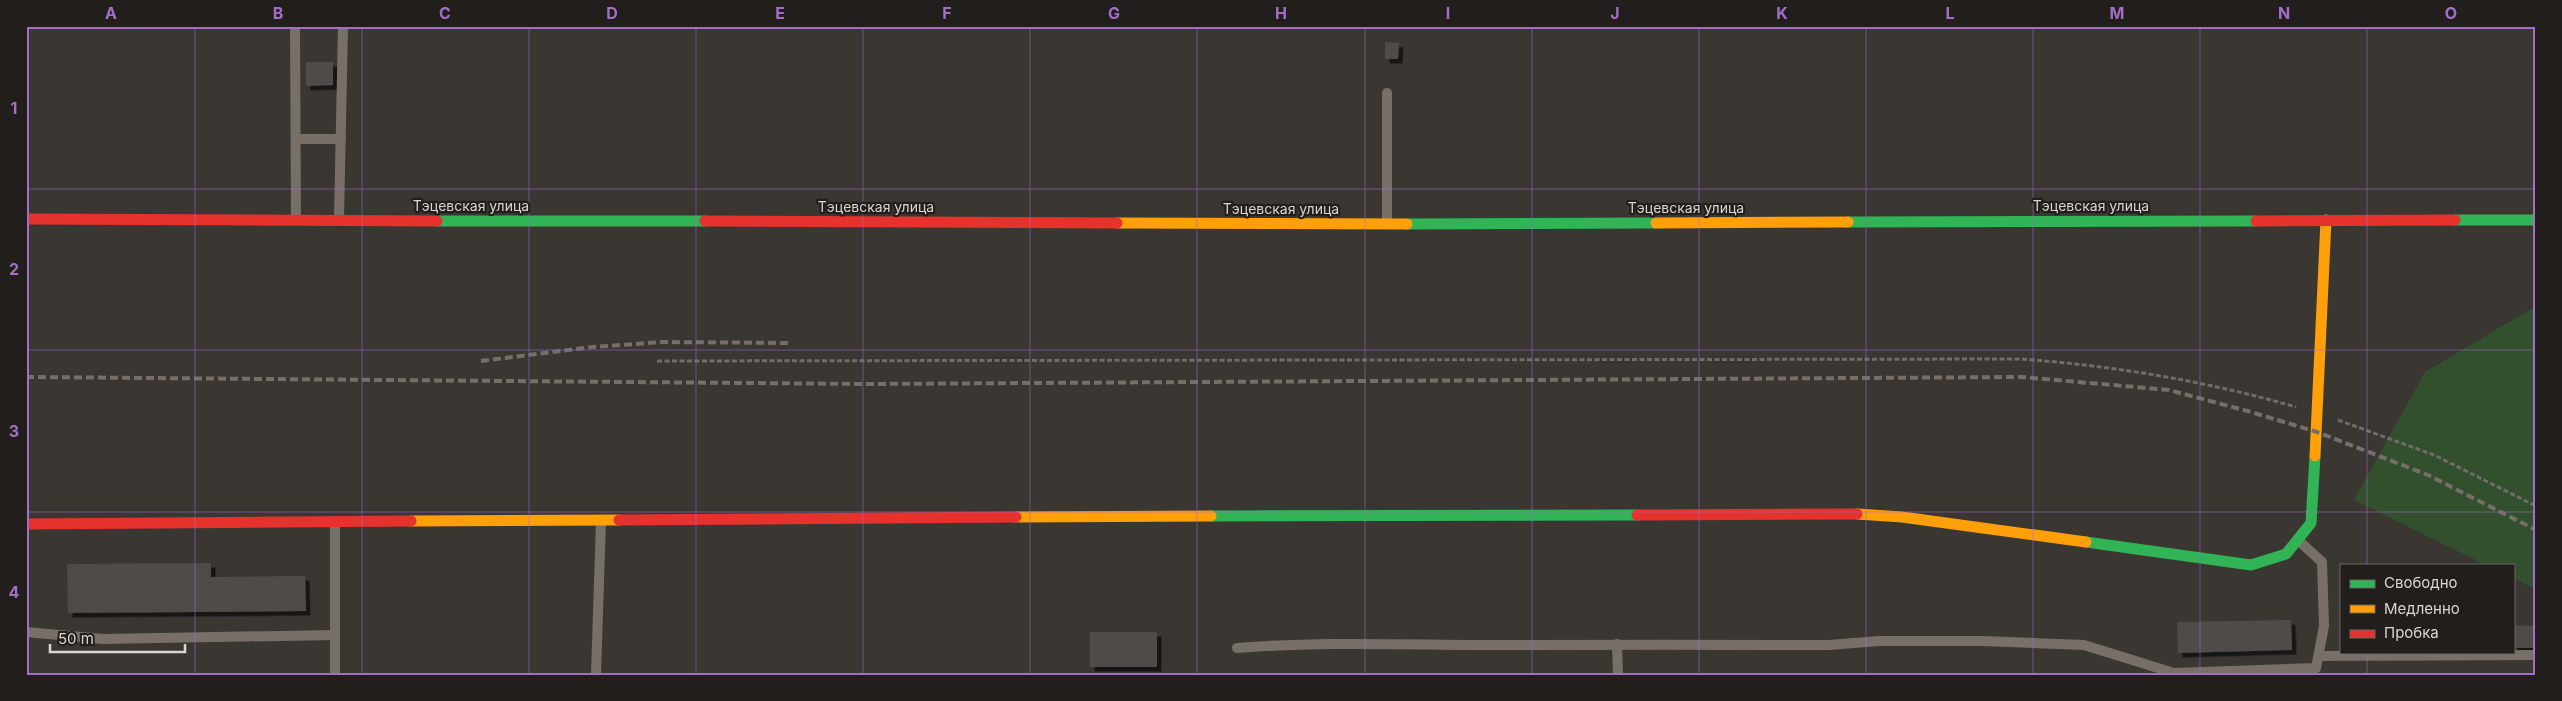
<svg xmlns="http://www.w3.org/2000/svg" width="2562" height="701" font-family="Inter,sans-serif">
  <style>
    .green { fill: #32502e }
    .building { fill: #4f4b48; filter: url(#shadow) }
    .lines { fill: none; stroke-linecap: round; stroke-linejoin: round }
    .path { stroke: #716c66; stroke-width: 3; stroke-dasharray: 5 2.5; stroke-linecap: butt }
    .lane { stroke: #787068; stroke-width: 10 }
    .fast { stroke: #30b455; stroke-width: 11 }
    .slow { stroke: #ff9f0a; stroke-width: 11 }
    .jam { stroke: #e5322d; stroke-width: 11 }
    .rail { stroke: #766f69; stroke-width: 4; stroke-dasharray: 8 4; stroke-linecap: butt }
    .grid { fill: none; stroke: #a170c6; stroke-width: 1; stroke-opacity: 0.55 }
    .labels { text-anchor: middle; stroke-width: 4.5; stroke-linejoin: round; paint-order: stroke }
    .street-label { font-size: 14px; fill: #dbd5d1; stroke: #221e1b }
    .neatline { fill: none; stroke: #a170c6; stroke-width: 2 }
    .grid-label { font-size: 16px; text-anchor: middle; font-weight: bold; fill: #a170c6 }
  </style>
  <defs>
    <filter id="shadow"><feDropShadow dx="4.5" dy="4.5" stdDeviation="0" flood-color="#0009"/></filter>
  </defs>
  <rect width="100%" height="100%" fill="#3a3632"/>
  <!-- green -->
  <path class="green" d="M2536 306V590L2513 578V565H2486L2354 500 2425 372Z"/>
  <!-- building -->
  <g class="building">
    <path d="M1385 42 1399 43 1398 59H1385Z"/>
    <path d="M306 62H333V85L306 86Z"/>
    <path d="M211 563V577L305 576 306 611 68 613 67 564Z"/>
    <path d="M2291 620 2292 650 2178 653 2177 622Z"/>
    <path d="M2513 625 2536 626V648H2513Z"/>
    <rect x="1090" y="632" width="67" height="35"/>
  </g>
  <g class="lines">
    <!-- path -->
    <g class="path">
      <path d="M657 361 2021 359C2115 366 2206 381 2296 407"/>
      <path d="M2338 420 2434 455 2536 506"/>
    </g>
    <!-- lane -->
    <g class="lane">
      <path d="M295 26 296 220"/>
      <path d="M1387 93V224"/>
      <path d="M296 139H341"/>
      <path d="M339 219 343 26"/>
      <path d="M26 632 103 639 334 635"/>
      <path d="M1617 644 1618 675"/>
      <path d="M1237 648C1325 641 1413 645 1501 645 1610 645 1720 644 1829 645L1879 641H1983L2084 645 2174 673 2316 668 2324 626 2322 562 2298 540"/>
      <path d="M2319 656 2536 655"/>
      <path d="M335 675V523"/>
      <path d="M596 675 601 520"/>
    </g>
    <!-- fast -->
    <g class="fast">
      <path d="M2455 220H2536"/>
      <path d="M437 221H705"/>
      <path d="M1848 222 2256 221"/>
      <path d="M1407 224 1656 223"/>
      <path d="M1211 516 1637 515"/>
      <path d="M2086 542 2251 565 2286 554 2311 523 2315 456"/>
    </g>
    <!-- slow -->
    <g class="slow">
      <path d="M1117 223 1407 224"/>
      <path d="M1656 223 1848 222"/>
      <path d="M2315 456 2326 220"/>
      <path d="M1857 514 1902 517 2086 542"/>
      <path d="M1016 517 1211 516"/>
      <path d="M411 521 619 520"/>
    </g>
    <!-- jam -->
    <g class="jam">
      <path d="M26 219 437 221"/>
      <path d="M705 221 1117 223"/>
      <path d="M2256 221 2455 220"/>
      <path d="M1637 515 1857 514"/>
      <path d="M619 520 1016 517"/>
      <path d="M26 524 411 521"/>
    </g>
    <!-- rail -->
    <g class="rail">
      <path d="M481 361 593 347 663 342 791 343"/>
      <path d="M26 377 868 384 2022 377 2169 390 2251 412 2317 432 2428 475 2536 530"/>
    </g>
  </g>
  <!-- grid -->
  <path class="grid" d="M195 26V675M362 26V675M529 26V675M696 26V675M863 26V675M1030 26V675M1197 26V675M1365 26V675M1532 26V675M1699 26V675M1866 26V675M2033 26V675M2200 26V675M2367 26V565M26 189H2536M26 350H2536M26 512H2536M2367 652V675"/>
  <g class="labels">
    <!-- street labels -->
    <g class="street-label">
      <text x="471" y="211">Тэцевская улица</text>
      <text x="2091" y="211">Тэцевская улица</text>
      <text x="876" y="212">Тэцевская улица</text>
      <text x="1686" y="213">Тэцевская улица</text>
      <text x="1281" y="214">Тэцевская улица</text>
    </g>
  </g>
  <!-- border -->
  <rect width="2562" height="701" fill="none" stroke="#221e1b" stroke-width="55"/>
  <!-- legend -->
  <rect x="2340" y="564" width="175" height="90" fill="#221e1b" stroke="#6c6764"/>
  <rect x="2350" y="580" width="25" height="8" fill="#30b455" stroke="#6c6764"/>
  <text x="2384" y="588" font-size="15" fill="#dbd5d1">Свободно</text>
  <rect x="2350" y="605" width="25" height="8" fill="#ff9f0a" stroke="#6c6764"/>
  <text x="2384" y="614" font-size="15" fill="#dbd5d1">Медленно</text>
  <rect x="2350" y="630" width="25" height="8" fill="#e5322d" stroke="#6c6764"/>
  <text x="2384" y="638" font-size="15" fill="#dbd5d1">Пробка</text>
  <!-- scale -->
  <path d="M50 644v8h135v-8" fill="none" stroke="#dbd5d1" stroke-width="2.5"/>
  <text x="58" y="644" font-size="15" fill="#dbd5d1" stroke="#221e1b" stroke-width="4" paint-order="stroke">50 m</text>
  <rect x="28" y="28" width="2506" height="646" class="neatline"/>
  <g class="grid-label">
    <text x="111" y="19">A</text>
    <text x="278" y="19">B</text>
    <text x="445" y="19">C</text>
    <text x="612" y="19">D</text>
    <text x="780" y="19">E</text>
    <text x="947" y="19">F</text>
    <text x="1114" y="19">G</text>
    <text x="1281" y="19">H</text>
    <text x="1448" y="19">I</text>
    <text x="1615" y="19">J</text>
    <text x="1782" y="19">K</text>
    <text x="1950" y="19">L</text>
    <text x="2117" y="19">M</text>
    <text x="2284" y="19">N</text>
    <text x="2451" y="19">O</text>
    <text x="14" y="114">1</text>
    <text x="14" y="275">2</text>
    <text x="14" y="437">3</text>
    <text x="14" y="598">4</text>
  </g>
</svg>
